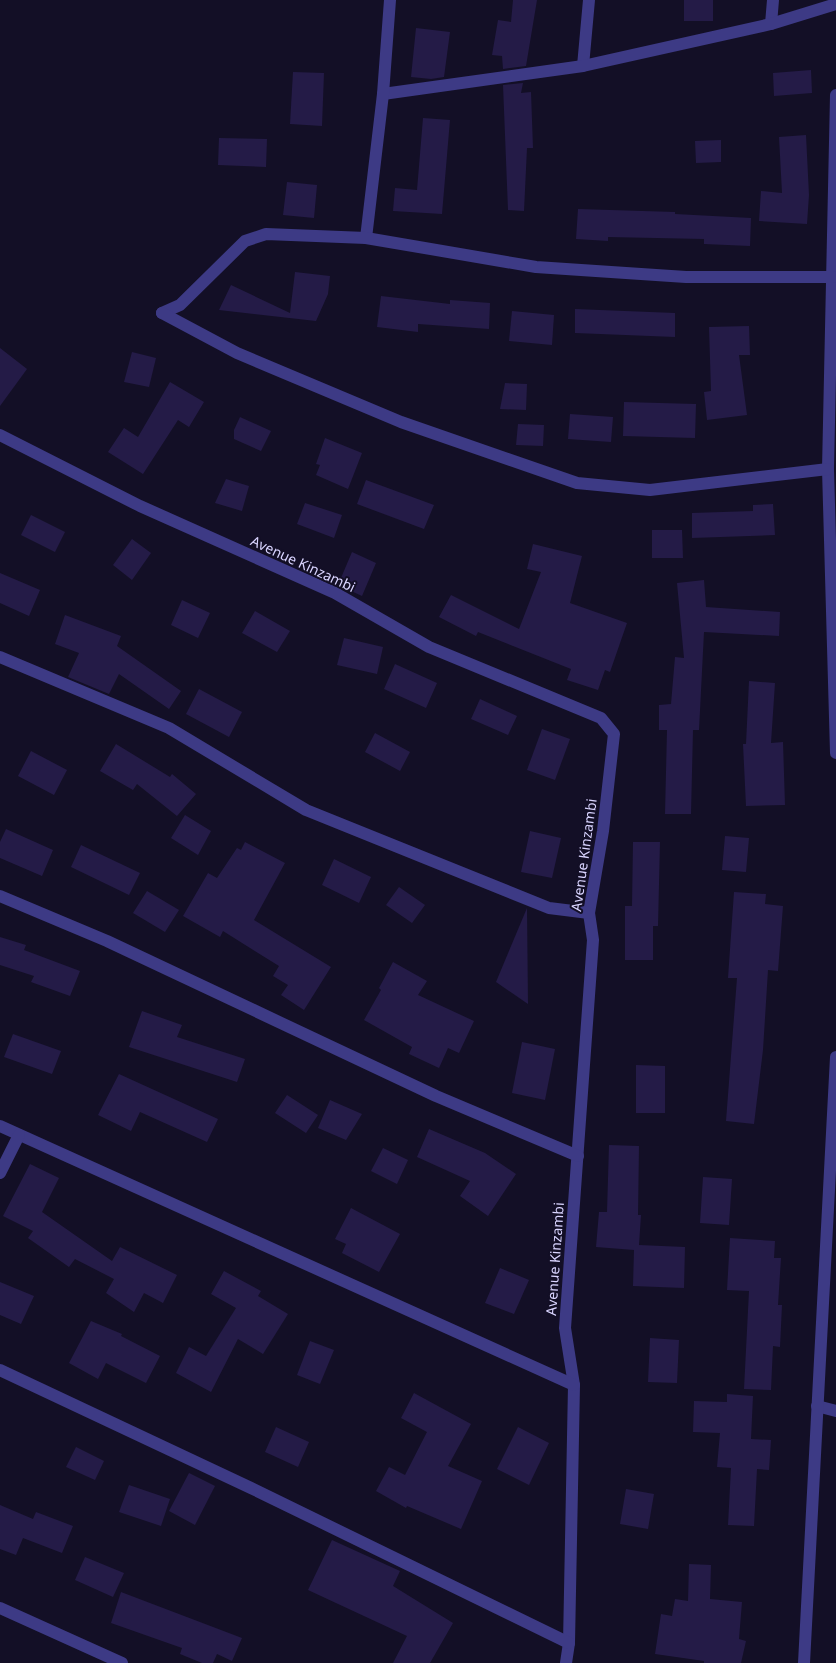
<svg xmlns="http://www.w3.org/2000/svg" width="836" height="1663" font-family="'Noto Sans',sans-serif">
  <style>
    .building { fill: #241b47 }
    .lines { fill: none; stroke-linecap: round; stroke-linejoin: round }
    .minor { stroke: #3d3a85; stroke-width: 12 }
    .labels { text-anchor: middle; stroke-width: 4; stroke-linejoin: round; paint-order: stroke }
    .street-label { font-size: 14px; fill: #d9d4ff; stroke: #130f26 }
  </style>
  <rect width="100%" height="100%" fill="#130f26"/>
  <!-- building -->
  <g class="building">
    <path d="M513 0H537L526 66 503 69 502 56 492 55 498 20 511 22Z"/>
    <rect x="684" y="0" width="29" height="21"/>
    <path d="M416 28 450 32 444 77 431 79 411 77Z"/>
    <path d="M811 70 812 93 774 96 773 73Z"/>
    <path d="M293 72 324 73 322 126 290 124Z"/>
    <path d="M523 83 521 93 531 92 533 148H527L524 211 508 210 503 85Z"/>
    <path d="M423 118 450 120 442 214 393 211 395 188 417 190Z"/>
    <path d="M806 135 809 195 807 224 759 221 761 191 782 193 779 137Z"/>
    <path d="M219 138 267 139 266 167 218 165Z"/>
    <path d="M721 140V162L696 163 695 141Z"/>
    <path d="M287 182 317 185 314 218 283 215Z"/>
    <path d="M578 209 675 212V214L751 218 750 246 704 244V239L608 237V241L576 239Z"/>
    <path d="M295 272 330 276 328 294 316 321 219 310 231 285 290 313Z"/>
    <path d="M381 296 450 304V300L490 303 489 329 418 324V332L377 327Z"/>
    <path d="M575 309 675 313V337L575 333Z"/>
    <path d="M512 311 554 315 552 345 509 341Z"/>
    <path d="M749 326 750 355H739L747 415 707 420 704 392 711 391 709 327Z"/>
    <path d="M0 348 27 369 0 406Z"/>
    <path d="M132 352 156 358 149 387 124 382Z"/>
    <path d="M170 382 204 402 189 427 178 420 143 474 108 452 124 428 138 437Z"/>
    <path d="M505 383 527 384 526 410 500 409Z"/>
    <path d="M624 402 696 404 695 438 623 436Z"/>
    <path d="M570 414 613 417 611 442 568 439Z"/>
    <path d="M240 417 271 431 261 451 234 439V430Z"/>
    <path d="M518 424 544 425 543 446 516 445Z"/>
    <path d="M325 438 362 453 348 489 316 475 320 465 316 464Z"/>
    <path d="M226 479 249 486 242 511 215 503Z"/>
    <path d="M366 480 434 505 424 529 357 504Z"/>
    <path d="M305 503 342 515 334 538 297 524Z"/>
    <path d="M773 504 775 535 692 538V513L753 511V505Z"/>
    <path d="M31 515 65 532 55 552 21 535Z"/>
    <path d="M652 530H682L683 558H652Z"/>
    <path d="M132 539 151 553 132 580 113 565Z"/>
    <path d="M533 544 582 556 570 603 627 623 610 672 605 670 598 690 567 680 571 669 478 632 476 636 439 617 451 595 519 629 541 572 527 569Z"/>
    <path d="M352 552 376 563 362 596 338 585Z"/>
    <path d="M0 573 40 590 29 616 0 603Z"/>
    <path d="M704 580 706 607 780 612 779 636 704 632 699 730H693L691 814H665L667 730H659V705L671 704 675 657 684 658 677 583Z"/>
    <path d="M182 600 210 613 198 638 171 625Z"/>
    <path d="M255 611 290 631 277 652 242 633Z"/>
    <path d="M65 615 121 636 117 646 181 691 169 709 119 674 109 694 68 677 79 653 55 644Z"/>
    <path d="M344 638 383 647 377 674 337 665Z"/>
    <path d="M395 664 437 683 426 708 384 689Z"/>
    <path d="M749 681 775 683 771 743 783 742 785 805 746 806 743 744H746Z"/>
    <path d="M199 689 242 712 229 737 186 714Z"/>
    <path d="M480 699 517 716 508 735 471 719Z"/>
    <path d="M542 729 570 739 555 780 527 770Z"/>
    <path d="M375 733 410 752 400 771 365 752Z"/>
    <path d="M116 744 170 777 172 774 196 794 177 816 137 784 133 790 100 771Z"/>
    <path d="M31 751 67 770 54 795 18 776Z"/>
    <path d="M185 815 211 831 198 855 171 838Z"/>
    <path d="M6 829 53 850 42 876 0 858V842Z"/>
    <path d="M530 831 561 838 552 878 521 872Z"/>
    <path d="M725 836 749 838 746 872 722 870Z"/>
    <path d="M245 842 285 863 254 920 331 967 304 1010 281 995 288 985 273 976 279 966 223 931 220 937 183 916 208 873 217 878 237 848 241 850Z"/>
    <path d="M633 842H660L658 926H653V960H625V906H632Z"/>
    <path d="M81 845 140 873 129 895 71 867Z"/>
    <path d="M334 859 371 877 359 903 322 885Z"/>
    <path d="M399 887 425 905 412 923 386 905Z"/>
    <path d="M147 891 179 910 165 932 133 913Z"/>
    <path d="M734 892 766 894 765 904 783 906 778 971 768 970 763 1050 754 1124 726 1121 737 978H728Z"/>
    <path d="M527 908 528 1004 496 982Z"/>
    <path d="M0 937 26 945 24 950 80 971 70 996 31 982 34 976 0 965Z"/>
    <path d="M393 962 427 981 418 995 474 1021 459 1053 448 1048 439 1068 409 1054 412 1047 364 1020 381 990 379 988Z"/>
    <path d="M142 1011 182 1025 177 1037 245 1059 237 1082 129 1047Z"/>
    <path d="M13 1034 61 1051 52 1074 4 1057Z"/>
    <path d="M522 1042 555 1049 545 1100 512 1093Z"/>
    <path d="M636 1065 665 1066V1113H636Z"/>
    <path d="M119 1074 218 1119 207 1142 140 1112 131 1131 98 1115Z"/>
    <path d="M287 1095 318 1115 306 1133 275 1113Z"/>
    <path d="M330 1100 362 1114 346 1140 318 1128Z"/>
    <path d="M429 1129 485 1153 516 1174 488 1216 460 1196 470 1181 417 1157Z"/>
    <path d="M609 1145 639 1146 638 1215H641L639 1245 685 1247 684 1288 633 1286 634 1250 596 1247 599 1212H607Z"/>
    <path d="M383 1148 408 1160 397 1184 371 1171Z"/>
    <path d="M30 1164 59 1178 42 1212 112 1261 120 1247 177 1275 163 1303 144 1293 134 1312 106 1293 114 1279 75 1259 69 1267 28 1238 33 1231 3 1216Z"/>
    <path d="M703 1177 732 1179 729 1225 700 1223Z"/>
    <path d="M351 1208 400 1234 379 1272 342 1253 346 1244 335 1239Z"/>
    <path d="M730 1238 775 1241 774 1258H781L778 1305H782L780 1347 773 1346 771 1390 744 1389 749 1291 727 1290Z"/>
    <path d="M500 1268 529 1280 514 1314 485 1303Z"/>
    <path d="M224 1271 261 1291 258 1296 288 1314 263 1354 238 1339 211 1392 176 1373 189 1347 206 1356 236 1308 211 1294Z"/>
    <path d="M0 1282 34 1296 21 1324 0 1315Z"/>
    <path d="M91 1321 122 1334 121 1336 160 1356 146 1383 106 1363 98 1379 69 1363Z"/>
    <path d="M650 1338 679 1340 677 1383 648 1382Z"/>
    <path d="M310 1341 334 1350 320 1384 297 1375Z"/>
    <path d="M414 1393 471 1424 448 1466 482 1481 461 1529 407 1506 406 1508 376 1491 389 1467 405 1475 427 1432 401 1418Z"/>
    <path d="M727 1394 753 1396 751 1439 771 1440 769 1470 757 1469 754 1526 728 1525 731 1468 717 1467 720 1433 693 1432 694 1401 727 1402Z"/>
    <path d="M276 1427 309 1442 298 1467 265 1452Z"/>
    <path d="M518 1427 549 1443 529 1485 497 1469Z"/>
    <path d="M76 1447 104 1461 95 1480 66 1467Z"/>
    <path d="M189 1473 215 1486 195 1525 169 1511Z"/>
    <path d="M129 1485 170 1499 161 1526 119 1512Z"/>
    <path d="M626 1489 654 1494 648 1529 620 1524Z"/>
    <path d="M0 1505 33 1519 36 1512 73 1526 62 1553 23 1538 16 1555 0 1549Z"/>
    <path d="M332 1540 400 1571 393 1586 453 1623 430 1663H393L407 1636 308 1590Z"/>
    <path d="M85 1557 124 1573 113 1597 75 1580Z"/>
    <path d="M689 1564 711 1565 710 1599 742 1602 739 1639 746 1641 741 1663H704V1661L655 1654 661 1614 672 1616 675 1599 688 1601Z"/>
    <path d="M121 1592 242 1638 232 1661 217 1654 213 1663H202L180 1654 182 1648 111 1623Z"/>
  </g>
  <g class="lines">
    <!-- minor -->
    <g class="minor">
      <path d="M771 24 773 0"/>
      <path d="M583 66 589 0"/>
      <path d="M383 94 583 66 771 24 836 4"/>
      <path d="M836 95 828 469 836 753"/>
      <path d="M366 238 383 94 390 0"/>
      <path d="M162 313 180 305 245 241 266 234 366 238 536 267 686 277H833"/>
      <path d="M162 313 237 353 401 422 577 483 650 490 828 469"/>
      <path d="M0 435 140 506 335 593 429 647 601 718 614 734 603 831 589 913 593 940 565 1328 574 1385 569 1643 566 1663"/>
      <path d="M0 657 169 728 306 810 549 908 589 913"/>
      <path d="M0 896 107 941 436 1096 578 1156"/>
      <path d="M0 1126 574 1385"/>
      <path d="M0 1173 19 1135"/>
      <path d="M0 1370 251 1488 569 1643"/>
      <path d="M817 1406 836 1411"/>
      <path d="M0 1608 122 1663"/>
      <path d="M804 1663 836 1057"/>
    </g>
  </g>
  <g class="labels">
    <!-- street labels -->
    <g class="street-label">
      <text transform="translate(303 564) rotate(25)" y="5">Avenue Kinzambi</text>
      <text transform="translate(584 855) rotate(-82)" y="5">Avenue Kinzambi</text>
      <text transform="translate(555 1259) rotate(-86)" y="5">Avenue Kinzambi</text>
    </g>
  </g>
</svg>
